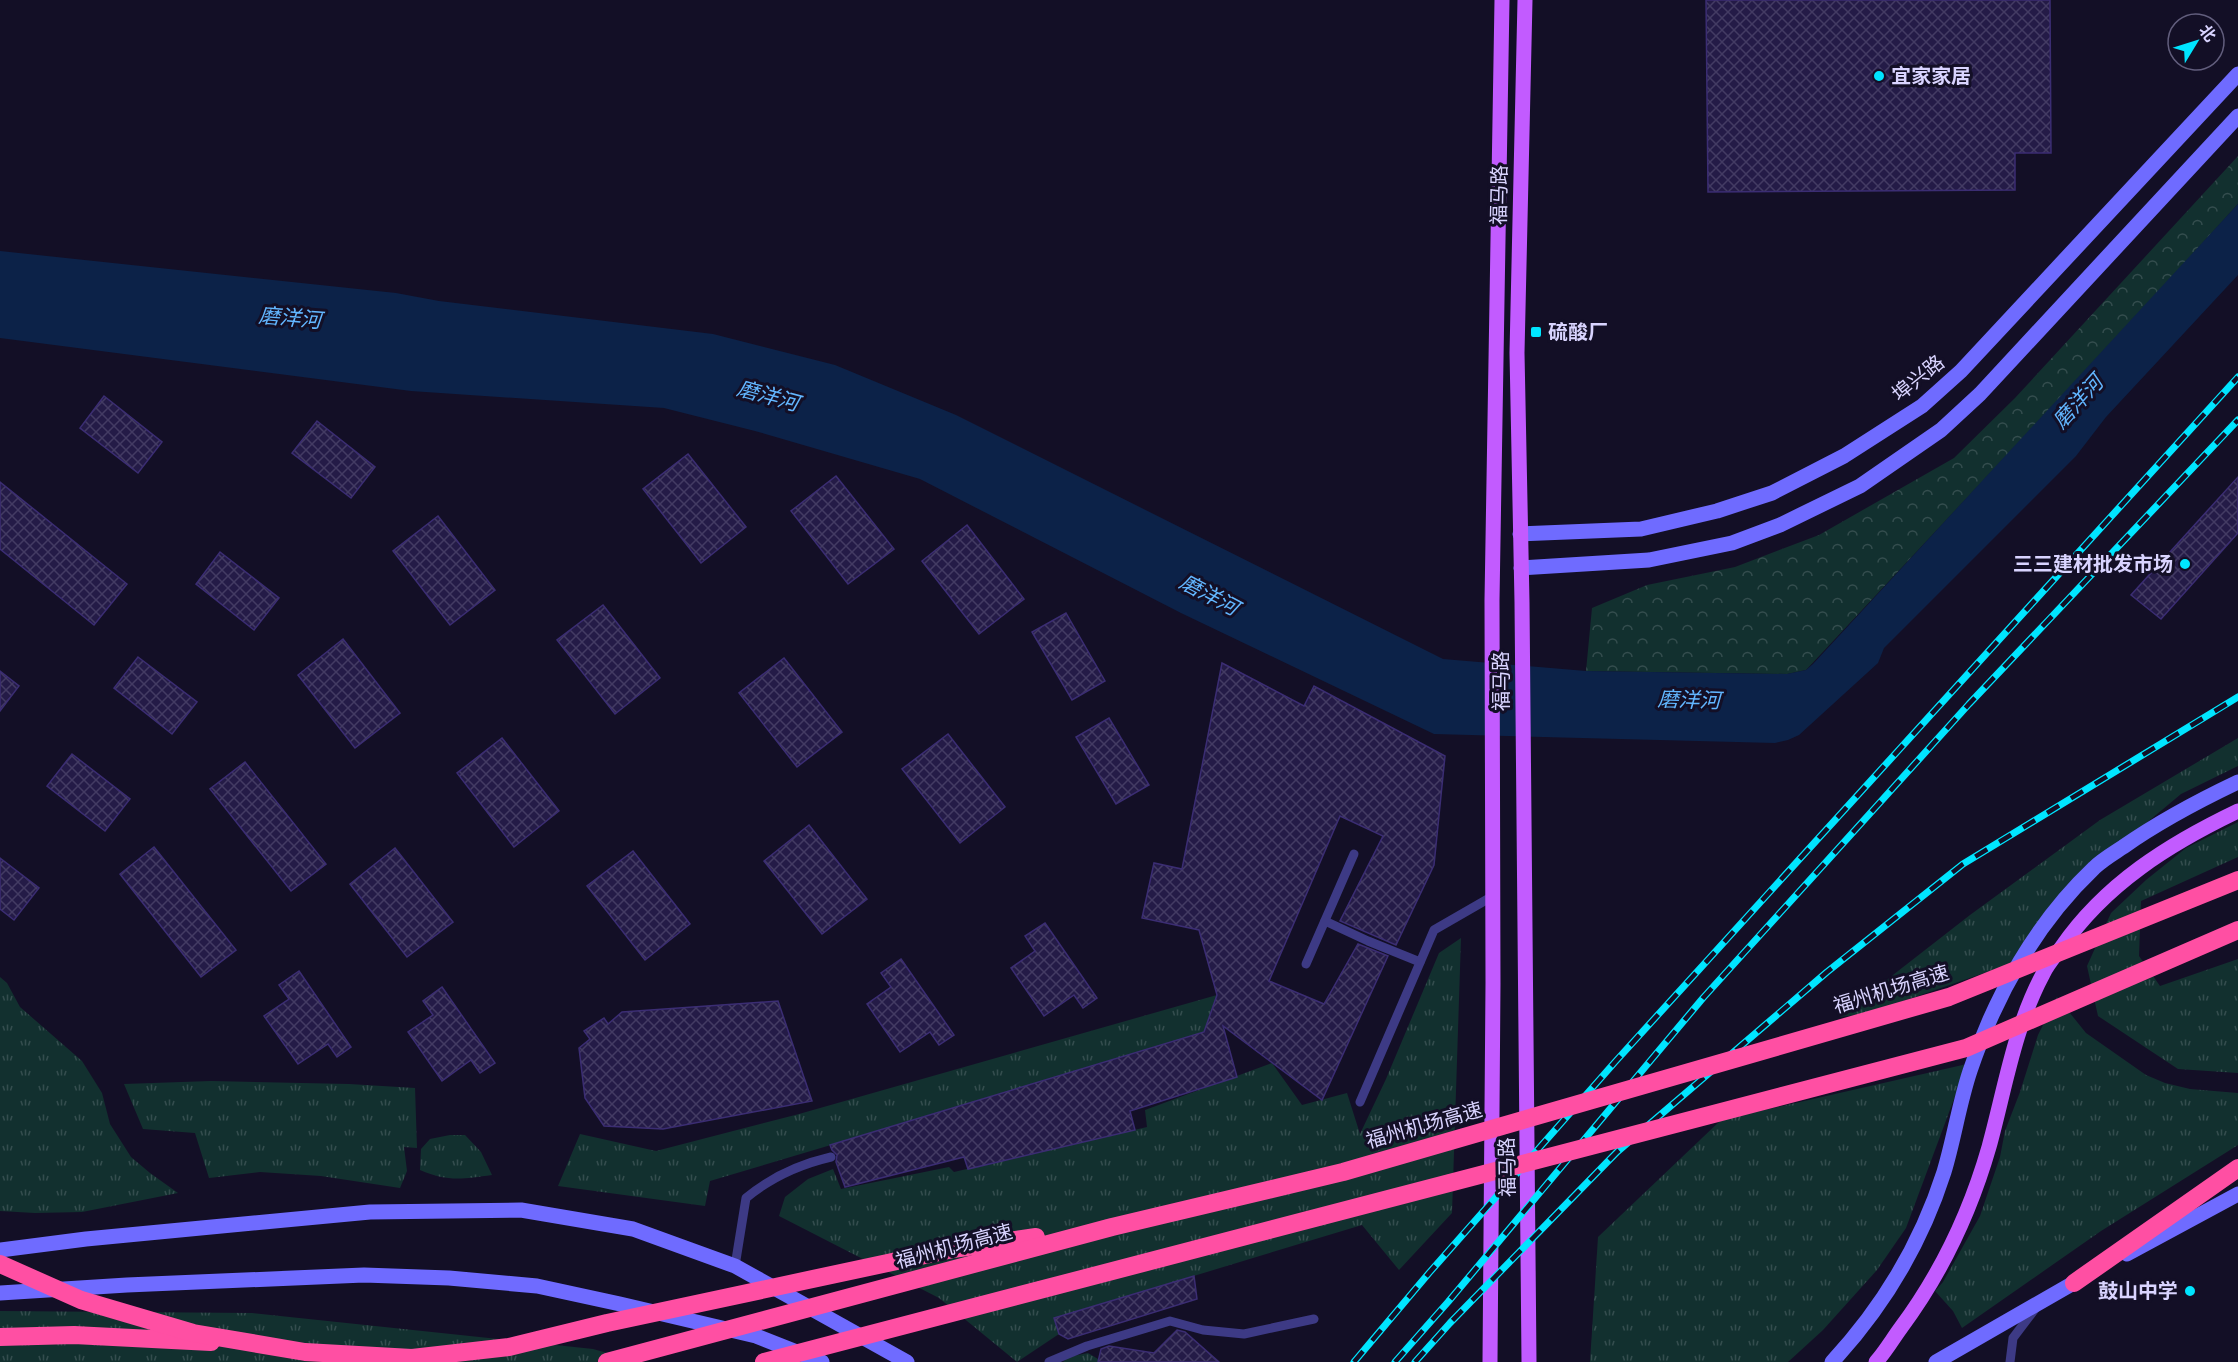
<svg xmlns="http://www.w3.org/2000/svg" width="2238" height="1362" font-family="'Fira Sans Condensed','Noto Sans SC',sans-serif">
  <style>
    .grass { fill: url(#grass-tufts) }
    .park { fill: url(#park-crowns) }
    .water { fill: #0c2248 }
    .building { fill: url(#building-cross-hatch); stroke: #3b2d73; stroke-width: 1.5 }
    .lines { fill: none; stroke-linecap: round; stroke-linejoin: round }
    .lane { stroke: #3d3a85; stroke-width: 9 }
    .secondary { stroke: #6f6bff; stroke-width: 15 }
    .primary { stroke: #c25bff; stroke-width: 15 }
    .highway { stroke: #ff4fa3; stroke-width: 18 }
    .rail-casing { stroke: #00e5ff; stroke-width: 7 }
    .rail { stroke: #130f26; stroke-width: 4.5; stroke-dasharray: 14; stroke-linecap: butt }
    .highway-bridge { stroke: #ff4fa3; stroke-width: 18 }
    .poi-dot { fill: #00e5ff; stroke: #130f26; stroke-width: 2 }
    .labels { text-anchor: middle; stroke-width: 6; stroke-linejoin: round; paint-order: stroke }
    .poi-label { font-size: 20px; font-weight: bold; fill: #d9d4ff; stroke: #130f26; text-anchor: start }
    .street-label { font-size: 20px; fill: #d9d4ff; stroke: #130f26 }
    .water-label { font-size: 21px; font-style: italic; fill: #62b6ff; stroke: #130f26 }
  </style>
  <defs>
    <pattern id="grass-tufts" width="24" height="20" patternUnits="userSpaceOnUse" patternTransform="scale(1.5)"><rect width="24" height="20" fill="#12302f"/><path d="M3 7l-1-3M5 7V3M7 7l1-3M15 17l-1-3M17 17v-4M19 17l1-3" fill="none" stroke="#344d4e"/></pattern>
    <pattern id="park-crowns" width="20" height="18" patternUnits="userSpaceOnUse" patternTransform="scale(1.5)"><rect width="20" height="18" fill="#12302f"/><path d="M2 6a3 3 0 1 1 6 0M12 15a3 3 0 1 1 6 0" fill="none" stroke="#344d4e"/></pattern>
    <pattern id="building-cross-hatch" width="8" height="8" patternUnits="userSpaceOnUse" patternTransform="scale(1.5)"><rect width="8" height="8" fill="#241b47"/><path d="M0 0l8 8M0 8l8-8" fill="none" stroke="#433b63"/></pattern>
  </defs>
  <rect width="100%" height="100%" fill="#130f26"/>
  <!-- grass -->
  <g class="grass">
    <path d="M2238 738V766L2181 794 2107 856 2013 963 1866 1014 1839 1017 1970 915 2100 820Z"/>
    <path d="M2238 822V857L2141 901 2139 956 2160 986 2238 959V1073L2178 1069 2098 1016 2087 966 2111 913 2146 880 2186 848Z"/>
    <path d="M1461 938 1452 1213 1399 1270 1362 1225 1055 1318 1059 1334 1017 1362 939 1298 779 1216 785 1197 808 1179 833 1169 841 1189 949 1167 954 1172 1147 1127 1145 1110 1272 1063 1302 1105 1347 1093 1360 1134 1386 1079 1439 953Z"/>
    <path d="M0 977 7 983 20 1007 82 1061 102 1093 110 1124 131 1157 150 1173 178 1193 82 1212 35 1213 0 1211Z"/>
    <path d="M1217 995 1209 1016 1223 1026 1123 1058 710 1181 705 1206 558 1186 580 1134 656 1151 799 1114Z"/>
    <path d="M2057 997 2086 1033 2146 1075 2165 1083 2190 1089 2238 1093V1145L2101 1231 1962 1328 1953 1311 1935 1291 1943 1282 1980 1216 2000 1157 2005 1131 2020 1092 2038 1035Z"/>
    <path d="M1967 1064 1906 1228 1877 1270 1823 1330 1788 1362H1590L1598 1237 1721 1120Z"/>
    <path d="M211 1081 349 1084 415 1088 417 1148 404 1147 407 1171 400 1188 321 1176 260 1172 209 1178 195 1133 143 1129 124 1084Z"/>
    <path d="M450 1135H465L481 1152 492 1175C462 1179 448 1182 420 1170L421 1149 430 1139Z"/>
    <path d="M0 1311 252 1313 593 1349 639 1362H0Z"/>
    <path d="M1088 1353 1103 1362H1063L1068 1357Z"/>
  </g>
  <!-- park -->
  <path class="park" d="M2238 156V204L2121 333 1806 670 1787 674 1586 671 1592 608 1647 585 1735 567 1819 535 1954 458 2015 398Z"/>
  <!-- water -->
  <path class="water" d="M2238 204V275L2106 417 2076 456 1884 648 1878 663 1799 735 1788 740 1775 743 1434 734 1181 613 920 479 755 431 664 408 411 391 0 338V251L396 293 439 301 713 334 835 365 956 415 1443 659 1586 671 1787 674 1806 670 1813 664Z"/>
  <!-- building -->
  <g class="building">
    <path d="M1706 0H2050L2051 153H2015V190L1708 192Z"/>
    <path d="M104 396 162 442 138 473 80 428Z"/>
    <path d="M317 421 375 467 351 498 292 453Z"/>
    <path d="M688 454 746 527 701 563 643 489Z"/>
    <path d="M836 476 894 549 848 584 791 511Z"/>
    <path d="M2238 477V533L2161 619 2131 595Z"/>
    <path d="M0 482 127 584 94 625 0 549Z"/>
    <path d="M438 516 495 590 450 625 393 551Z"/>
    <path d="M967 525 1024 599 979 634 922 561Z"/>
    <path d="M220 552 279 598 254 630 196 584Z"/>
    <path d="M603 605 660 678 615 714 557 640Z"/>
    <path d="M1066 613 1105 681 1072 700 1032 632Z"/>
    <path d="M343 639 400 713 355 748 298 675Z"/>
    <path d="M138 657 197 702 172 734 114 688Z"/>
    <path d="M784 658 842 732 797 767 739 693Z"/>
    <path d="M1222 663 1304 706 1314 686 1445 756 1434 865 1396 945 1340 921 1383 836 1340 816 1269 981 1324 1004 1358 944 1388 956 1322 1100 1223 1026 1237 1077 1130 1111 1135 1130 968 1169 964 1157 845 1187 836 1162 837 1155 832 1150 830 1145 1204 1032 1217 995 1199 930 1142 918 1154 863 1182 869Z"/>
    <path d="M0 671 19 686 0 711Z"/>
    <path d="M1109 718 1149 785 1116 804 1076 737Z"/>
    <path d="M948 734 1005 807 960 843 902 769Z"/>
    <path d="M502 738 559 811 514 847 457 773Z"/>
    <path d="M72 754 130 799 105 831 47 786Z"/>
    <path d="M245 762 326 864 291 891 210 789Z"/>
    <path d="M809 825 867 899 822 934 764 861Z"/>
    <path d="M154 847 236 950 201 977 120 874Z"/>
    <path d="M395 848 453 922 407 957 350 884Z"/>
    <path d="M633 851 690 924 645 960 587 886Z"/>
    <path d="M0 858 39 888 14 920 0 909Z"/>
    <path d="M1045 923 1097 998 1083 1008 1074 995 1044 1016 1011 968 1035 951 1025 936Z"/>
    <path d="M901 959 954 1035 939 1045 930 1032 900 1052 867 1004 891 987 881 973Z"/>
    <path d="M299 971 351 1047 337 1057 328 1044 298 1064 264 1016 289 999 279 985Z"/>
    <path d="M442 987 495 1063 480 1073 471 1060 442 1081 408 1032 433 1015 423 1001Z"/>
    <path d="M778 1001 812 1101 663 1129 604 1126 585 1098 579 1048 590 1039 584 1031 604 1018 608 1024 622 1012Z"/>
    <path d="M1194 1276 1197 1299 1068 1339 1059 1334 1054 1318Z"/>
    <path d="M1177 1330 1185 1332 1219 1362H1098L1101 1349 1109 1346 1154 1353Z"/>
  </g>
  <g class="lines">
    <!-- lane -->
    <g class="lane">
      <path d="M1325 921 1368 941 1420 962"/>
      <path d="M1306 964 1354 854"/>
      <path d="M1360 1102 1434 930 1493 896"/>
      <path d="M735 1266 746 1198C770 1178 801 1164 831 1157"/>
      <path d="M1049 1362 1087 1346 1170 1321 1203 1330 1244 1334 1314 1319"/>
      <path d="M2010 1362 2013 1338 2035 1309"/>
    </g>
    <!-- secondary -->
    <g class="secondary">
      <path d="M1520 534 1641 529 1717 511 1772 493 1844 456 1922 406 1961 371 2238 74"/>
      <path d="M1521 568 1649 560 1732 543 1780 525 1860 486 1941 430 1980 394 2238 116"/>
      <path d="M0 1250 86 1239 370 1212 521 1210 633 1229 735 1266 907 1362"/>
      <path d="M2127 1254 2238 1194"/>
      <path d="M0 1293 127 1285 364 1275 449 1278 537 1286 620 1304 756 1336 822 1362"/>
      <path d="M1832 1362C1883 1307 1921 1244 1944 1172 1954 1139 1959 1104 1970 1071 1995 996 2036 923 2094 868 2102 860 2114 853 2123 847 2160 821 2198 801 2238 782"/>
      <path d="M1936 1362 2084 1277"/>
    </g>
    <!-- primary -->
    <g class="primary">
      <path d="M1525 0 1517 353 1522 602 1529 1362"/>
      <path d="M1490 1362 1493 983 1492 600 1502 0"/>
      <path d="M1876 1362C1885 1352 1892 1340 1900 1329 1941 1274 1970 1213 1989 1147 2005 1089 2014 1028 2043 974 2047 965 2055 956 2061 948 2105 884 2169 844 2238 811"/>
    </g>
    <!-- highway -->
    <g class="highway">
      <path d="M2074 1283 2238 1168"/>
      <path d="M0 1337 74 1335 211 1342"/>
    </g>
    <!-- rail casing -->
    <g class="rail-casing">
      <g id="rail">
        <path d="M1354 1362 1429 1273 1615 1062 2238 377"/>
        <path d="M1395 1362 1448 1302 1703 998 1969 704 2238 420"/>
        <path d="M1415 1362 1450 1323 1617 1152 1827 972 1963 864 2238 697"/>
      </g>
    </g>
    <!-- rail -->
    <use href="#rail" class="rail"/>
    <!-- highway-bridge -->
    <g class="highway-bridge">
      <path d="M0 1264 81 1300 193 1333 305 1352 412 1358 509 1347 607 1323 953 1249 1036 1237"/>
      <path d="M607 1362 1112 1227 1343 1172 1949 997 2238 880"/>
      <path d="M764 1362 1966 1048 2238 930"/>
    </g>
  </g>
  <!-- markers -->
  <g class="poi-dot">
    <circle cx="1879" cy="76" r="6"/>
    <rect x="1530" y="326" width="12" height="12" rx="3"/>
    <circle cx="2185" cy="564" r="6"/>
    <circle cx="2190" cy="1291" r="6"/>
  </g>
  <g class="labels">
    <!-- poi labels -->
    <g class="poi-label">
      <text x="1891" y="83">宜家家居</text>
      <text x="1548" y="339">硫酸厂</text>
      <text x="2173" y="571" text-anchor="end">三三建材批发市场</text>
      <text x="2178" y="1298" text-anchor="end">鼓山中学</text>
    </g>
    <!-- street labels -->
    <g class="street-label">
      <text transform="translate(1499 195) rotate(-89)" y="7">福马路</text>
      <text transform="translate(1918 378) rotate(-39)" y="7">埠兴路</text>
      <text transform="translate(1501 681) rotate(-90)" y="7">福马路</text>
      <text transform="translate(1891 989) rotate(-17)" y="7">福州机场高速</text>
      <text transform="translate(1424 1125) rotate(-16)" y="7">福州机场高速</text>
      <text transform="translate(1507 1167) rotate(-91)" y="7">福马路</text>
      <text transform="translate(954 1246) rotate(-15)" y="7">福州机场高速</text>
    </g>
    <!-- water labels -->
    <g class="water-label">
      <text transform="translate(290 318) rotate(5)" y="7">磨洋河</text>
      <text transform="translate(768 396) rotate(15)" y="7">磨洋河</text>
      <text transform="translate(2078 402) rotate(-48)" y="7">磨洋河</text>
      <text transform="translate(1209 595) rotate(28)" y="7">磨洋河</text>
      <text transform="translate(1689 700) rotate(2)" y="7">磨洋河</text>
    </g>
  </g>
  <!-- north arrow -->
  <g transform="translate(2196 42) rotate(52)"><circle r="28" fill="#130f26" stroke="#625e7d" stroke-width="1.5"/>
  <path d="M0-4.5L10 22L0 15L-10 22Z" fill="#00e5ff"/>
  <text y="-9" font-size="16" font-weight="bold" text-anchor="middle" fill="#d9d4ff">北</text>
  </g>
</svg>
